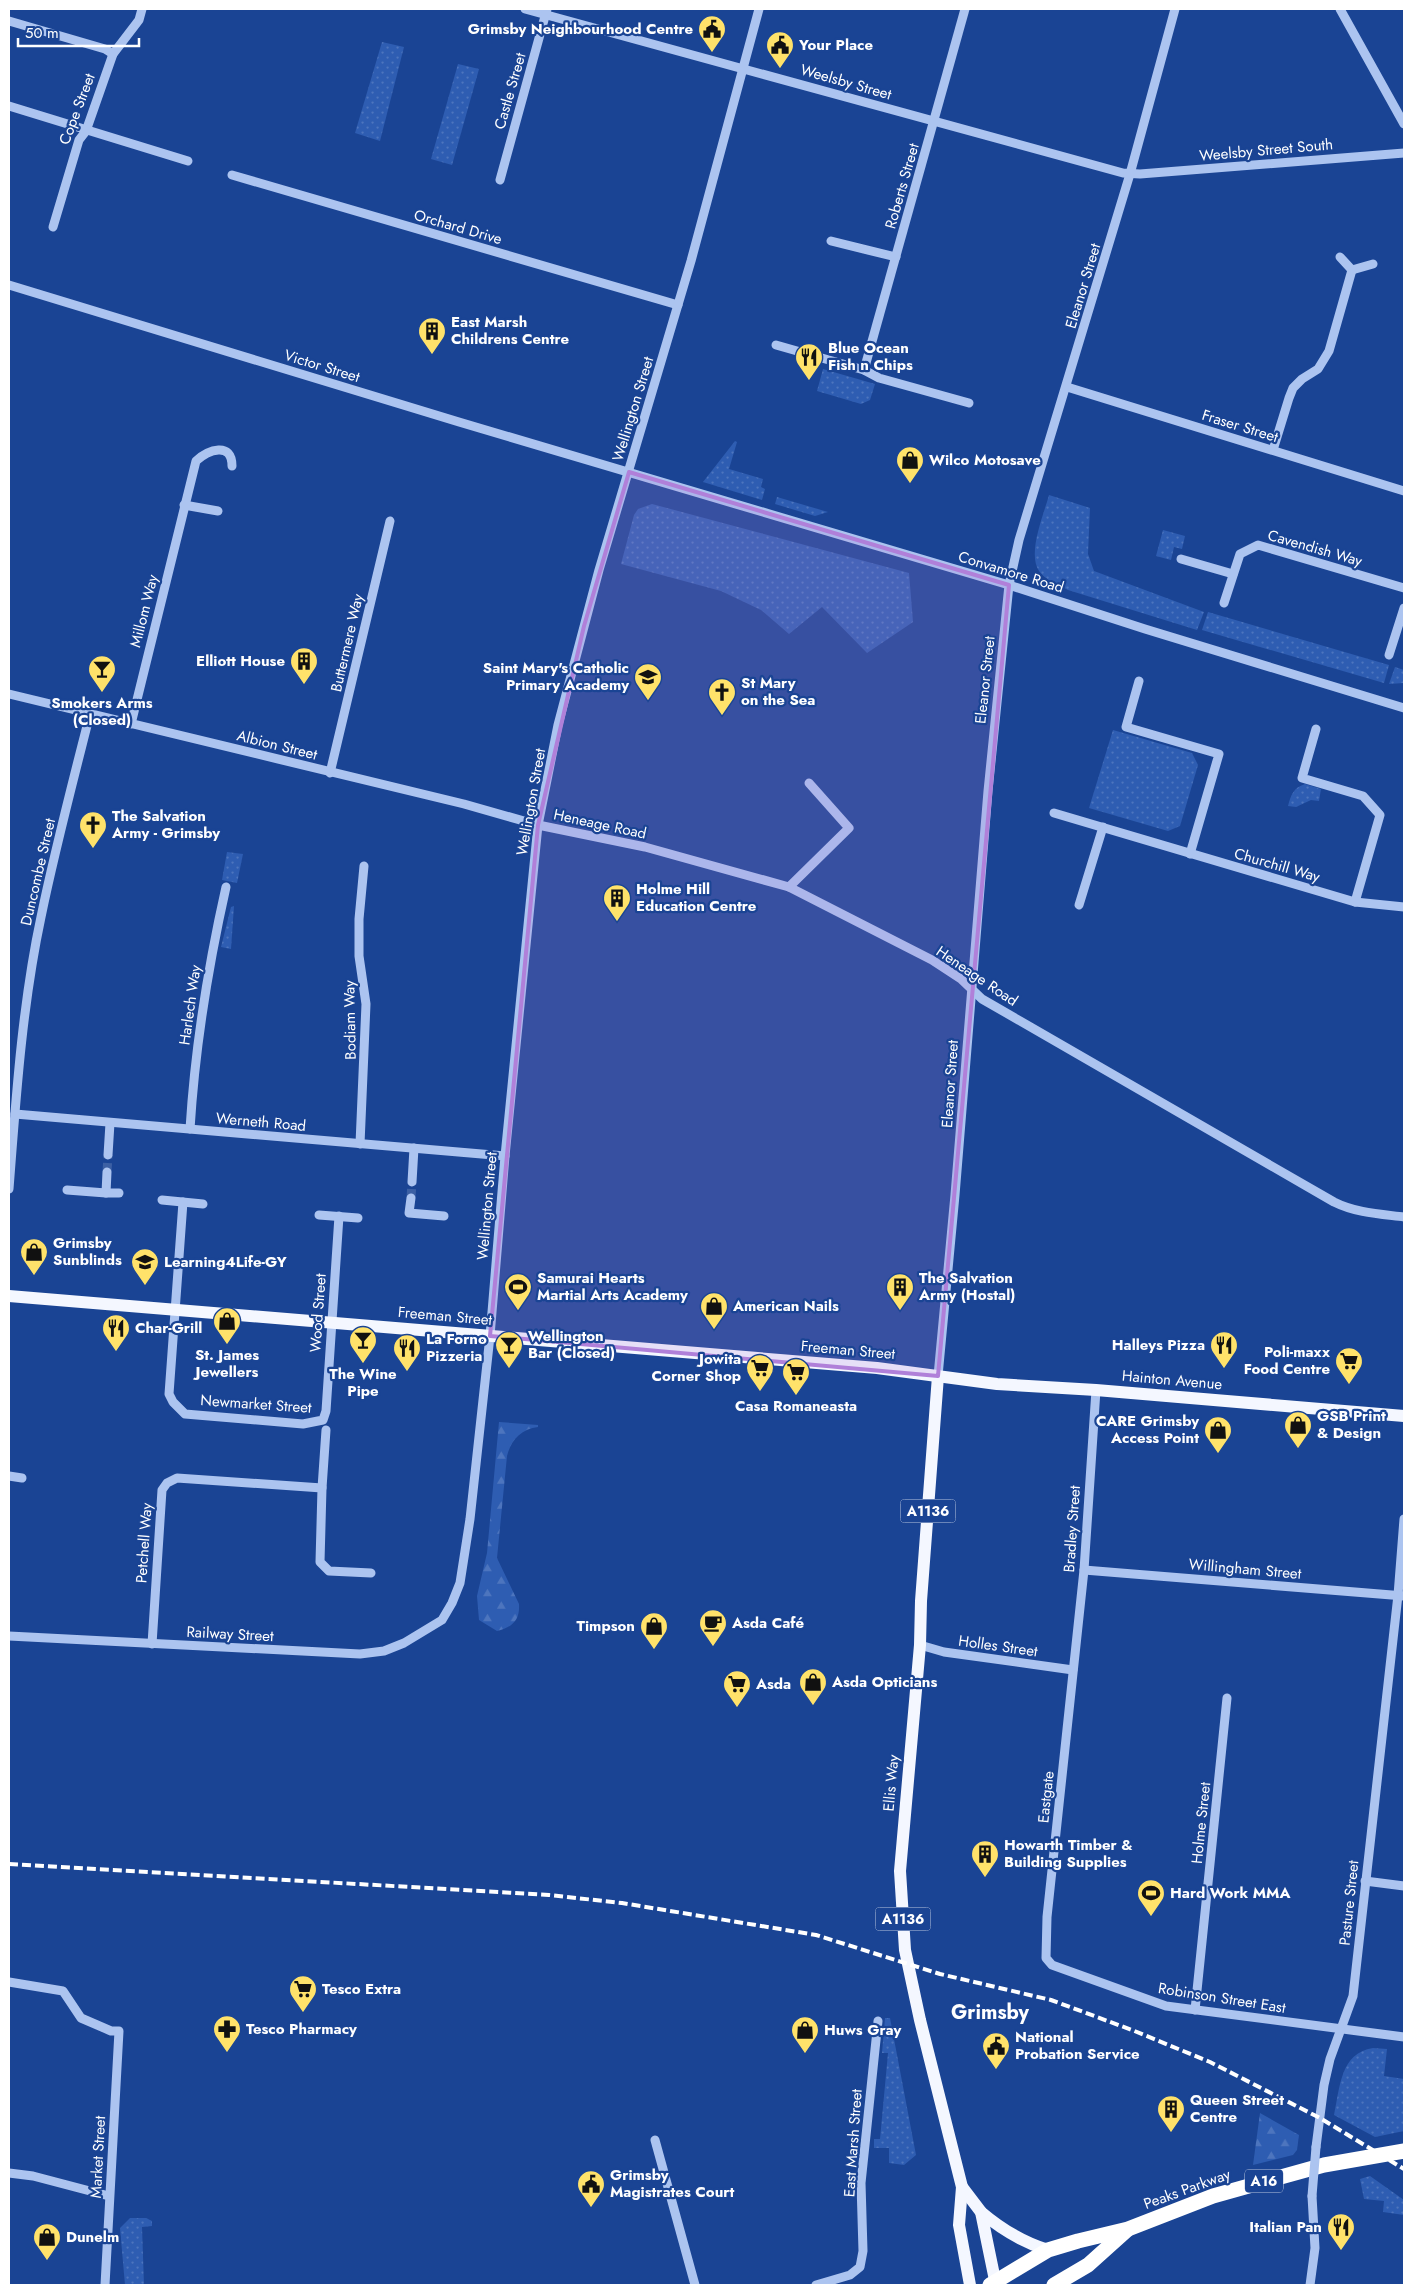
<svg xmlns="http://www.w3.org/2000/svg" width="1413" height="2294" font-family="Jost,sans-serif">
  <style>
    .grass { fill: url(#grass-dots) }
    .forest { fill: url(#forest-firs) }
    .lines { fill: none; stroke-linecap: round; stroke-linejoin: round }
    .minor-tunnel { stroke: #3c60a4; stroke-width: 9; stroke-dasharray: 9 4.5; stroke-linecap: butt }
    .minor { stroke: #acc4f0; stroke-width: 9 }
    .major { stroke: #f4f7ff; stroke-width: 12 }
    .highway { stroke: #fff; stroke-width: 15 }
    .rail { stroke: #fff; stroke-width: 4; stroke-dasharray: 9 4; stroke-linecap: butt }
    .minor-bridge { stroke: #acc4f0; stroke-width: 9 }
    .marked { fill: #b080d9; fill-opacity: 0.2; stroke: #b080d9; stroke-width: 4; stroke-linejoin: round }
    .labels { text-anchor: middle; stroke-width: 4.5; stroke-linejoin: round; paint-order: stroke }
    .shield { fill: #1a4494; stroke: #bac7df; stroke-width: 1 }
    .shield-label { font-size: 14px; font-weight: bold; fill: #fff }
    .poi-label { font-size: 15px; font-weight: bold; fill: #fff; stroke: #1a4494; text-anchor: start }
    .street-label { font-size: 15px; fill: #fff; stroke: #1a4494 }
    .district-label { font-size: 20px; font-weight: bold; fill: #fff; stroke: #1a4494 }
  </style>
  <defs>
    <pattern id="grass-dots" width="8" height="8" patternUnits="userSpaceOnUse" patternTransform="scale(1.25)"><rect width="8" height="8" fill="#2e5db2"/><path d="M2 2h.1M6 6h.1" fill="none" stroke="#4d75be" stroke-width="1.8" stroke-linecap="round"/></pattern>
    <pattern id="forest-firs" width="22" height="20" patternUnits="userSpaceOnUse" patternTransform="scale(1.25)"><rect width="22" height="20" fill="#2e5db2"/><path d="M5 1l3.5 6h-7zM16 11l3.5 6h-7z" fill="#4d75be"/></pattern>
  </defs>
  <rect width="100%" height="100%" fill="#1a4494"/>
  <!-- grass -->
  <g class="grass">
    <path d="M382 42 404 47 380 141 355 133Z"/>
    <path d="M458 64 479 69 452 165 431 159Z"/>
    <path d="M823 369 875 384 870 400 861 404 817 391Z"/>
    <path d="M735 441 737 442 729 469 763 479 761 487 765 489 762 500 703 482Z"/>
    <path d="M1049 495 1090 508 1088 554 1094 571 1204 612 1197 630 1068 590C1058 585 1045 580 1039 571 1027 553 1044 514 1049 495Z"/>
    <path d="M777 497 828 512 815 516 775 504Z"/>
    <path d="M652 504 909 573 913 622 867 653 822 607 789 634 761 610 721 591 621 564 634 515 638 509Z"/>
    <path d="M1163 530 1185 536 1182 549 1174 547 1171 560 1156 556Z"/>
    <path d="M1208 612 1389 665 1384 683 1202 630Z"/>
    <path d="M1395 667 1404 670V683L1389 684Z"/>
    <path d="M1113 730 1192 753 1198 765 1180 826 1168 831 1089 808Z"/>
    <path d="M1305 784 1321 789 1319 801 1311 800 1296 807 1288 806C1291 795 1293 788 1305 784Z"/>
    <path d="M227 852 243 854 237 883 222 880Z"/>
    <path d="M234 906 231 949 221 947 231 907Z"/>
    <path d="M885 2018H890L916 2155 904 2165 889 2163V2148H874V2139H880L888 2053H882Z"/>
    <path d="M1373 2048 1387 2049 1384 2076 1404 2079V2131L1375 2137 1334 2115C1340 2088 1340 2053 1373 2048Z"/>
    <path d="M1370 2176 1404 2200V2215L1383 2212 1384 2201 1364 2199 1360 2179Z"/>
    <path d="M130 2218H146L152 2221V2226L142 2227 144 2285H125L120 2228Z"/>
  </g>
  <!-- forest -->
  <g class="forest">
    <path d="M499 1422 538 1425V1427C521 1429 511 1440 507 1456L497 1558 519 1604C520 1621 512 1627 497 1631L479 1620 477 1596 487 1553Z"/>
    <path d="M1260 2113 1299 2135 1297 2150 1293 2155 1253 2165Z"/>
  </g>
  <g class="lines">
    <!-- minor-tunnel -->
    <g class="minor-tunnel">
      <path d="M107 1172 108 1155"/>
      <path d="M411 1198 412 1182"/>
    </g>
    <!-- minor -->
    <g class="minor">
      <path d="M525 9 1123 173 1140 174 1404 153"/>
      <path d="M1340 9 1404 124"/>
      <path d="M9 21 105 49 113 54"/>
      <path d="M9 106 188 161"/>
      <path d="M232 175 678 305"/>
      <path d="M500 180 547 9"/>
      <path d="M53 227 79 140 86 131 113 54 139 20 142 9"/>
      <path d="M831 241 896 257"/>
      <path d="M1340 257 1352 270 1373 264"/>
      <path d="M9 285 459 422 1009 585 1145 629 1404 708"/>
      <path d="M776 345 864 370 879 378 969 403"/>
      <path d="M864 370 965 9"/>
      <path d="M1067 387 1404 491"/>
      <path d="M1273 450 1289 398 1293 388 1302 379 1318 369 1329 351 1352 270"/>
      <path d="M184 505 218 511"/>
      <path d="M1181 559 1233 574"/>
      <path d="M1224 603 1240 554 1258 545 1404 588"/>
      <path d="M1389 655 1404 608"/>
      <path d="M1139 681 1126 727 1219 754 1190 854"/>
      <path d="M9 694 464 804 538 825 645 847 789 887 932 960 961 979 982 999 1334 1202C1356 1213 1380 1214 1404 1217"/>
      <path d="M131 724 196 461C208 450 232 441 232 466"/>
      <path d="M1316 729 1302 778 1363 796 1380 815 1355 902"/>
      <path d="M330 773 390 521"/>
      <path d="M1054 813 1355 902 1404 907"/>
      <path d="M789 887 849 828 809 783"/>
      <path d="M1079 905 1103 827"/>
      <path d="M15 1114 505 1156"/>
      <path d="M190 1129C195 1047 208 967 226 887"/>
      <path d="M360 1144 366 1004 359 956V919L364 866"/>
      <path d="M108 1155 110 1123"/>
      <path d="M412 1182 414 1148"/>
      <path d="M9 1189C16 1098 22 1006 41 917 55 849 73 781 90 714"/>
      <path d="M67 1190 106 1193 107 1172"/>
      <path d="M106 1193H119"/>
      <path d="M411 1198 409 1213 444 1216"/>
      <path d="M162 1200 203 1204"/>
      <path d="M183 1202 169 1394 173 1402 185 1414 303 1424 323 1420 326 1411 339 1216"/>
      <path d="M319 1215 358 1218"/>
      <path d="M938 1376 955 1195 988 791 1009 585 1019 540 1130 174 1175 9"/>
      <path d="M1096 1390 1084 1570 1047 1917 1046 1958 1052 1965 1166 2006 1404 2037"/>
      <path d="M9 1476 22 1478"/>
      <path d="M322 1488 326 1430"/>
      <path d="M1084 1570 1404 1596"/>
      <path d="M9 1636 360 1654 384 1651 404 1643 442 1620 452 1603 460 1583 470 1519 490 1336 505 1156 538 825 558 725 599 570 691 261 759 9"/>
      <path d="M152 1644 162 1490 167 1483 177 1478 322 1488 320 1562 329 1571 371 1573"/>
      <path d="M920 1645 944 1652 1073 1670"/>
      <path d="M1365 1881 1404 1886"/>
      <path d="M9 1982 63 1991 81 2018 111 2031H119L105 2285"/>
      <path d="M1195 2010 1227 1698"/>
      <path d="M655 2140 695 2285"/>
      <path d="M1316 2147 1324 2085 1330 2059 1353 1996 1398 1595 1404 1519"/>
      <path d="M9 2173 33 2176 109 2196"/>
      <path d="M816 2285 850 2275 860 2267 863 2251 861 2183 878 2021"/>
      <path d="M1310 2285 1315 2248 1312 2196"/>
    </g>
    <!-- major -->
    <g class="major">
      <path d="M9 1296 877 1368 997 1384 1096 1390 1404 1416"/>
      <path d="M938 1376 921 1601 920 1645 900 1871 905 1950 920 2020 962 2187 959 2225 970 2285"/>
      <path d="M962 2187 981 2212 996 2285"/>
      <path d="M981 2212C1001 2229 1022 2242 1048 2250"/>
    </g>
    <!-- highway -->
    <g class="highway">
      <path d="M990 2285 1048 2250 1078 2241 1128 2229 1213 2196 1324 2165 1404 2151"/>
      <path d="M1054 2285 1088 2265 1127 2230"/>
    </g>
    <!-- rail -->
    <path class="rail" d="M9 1864 549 1895 622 1903 816 1935 940 1974 1051 2000 1132 2030 1210 2062 1320 2118 1404 2169"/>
    <!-- minor-bridge -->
    <path class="minor-bridge" d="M1312 2196 1316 2147"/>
  </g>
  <!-- marked area -->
  <path class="marked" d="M629 472 1009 585 938 1376 490 1336 538 825 584 626Z"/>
  <!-- icons -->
  <defs>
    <g id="civic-pin" transform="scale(1.4375)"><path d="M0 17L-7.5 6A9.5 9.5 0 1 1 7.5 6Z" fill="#ffe26a" stroke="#1a4494"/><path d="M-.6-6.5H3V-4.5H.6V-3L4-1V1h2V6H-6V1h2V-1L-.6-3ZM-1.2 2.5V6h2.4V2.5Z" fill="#111"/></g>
    <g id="building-pin" transform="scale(1.4375)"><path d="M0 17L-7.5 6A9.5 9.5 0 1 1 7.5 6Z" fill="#ffe26a" stroke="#1a4494"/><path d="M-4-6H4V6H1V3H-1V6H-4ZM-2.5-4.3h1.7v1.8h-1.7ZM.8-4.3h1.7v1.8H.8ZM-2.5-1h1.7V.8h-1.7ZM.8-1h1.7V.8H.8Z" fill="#111"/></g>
    <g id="restaurant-pin" transform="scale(1.4375)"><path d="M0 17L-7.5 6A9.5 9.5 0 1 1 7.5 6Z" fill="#ffe26a" stroke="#1a4494"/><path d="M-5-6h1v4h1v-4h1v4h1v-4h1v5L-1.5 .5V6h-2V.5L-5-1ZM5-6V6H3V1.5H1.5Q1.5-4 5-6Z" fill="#111"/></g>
    <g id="shop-pin" transform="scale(1.4375)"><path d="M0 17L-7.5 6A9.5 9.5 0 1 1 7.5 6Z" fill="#ffe26a" stroke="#1a4494"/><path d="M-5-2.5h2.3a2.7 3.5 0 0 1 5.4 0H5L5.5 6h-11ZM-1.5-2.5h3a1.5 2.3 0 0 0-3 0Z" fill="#111"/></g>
    <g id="bar-pin" transform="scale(1.4375)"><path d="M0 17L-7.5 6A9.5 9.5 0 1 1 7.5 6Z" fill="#ffe26a" stroke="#1a4494"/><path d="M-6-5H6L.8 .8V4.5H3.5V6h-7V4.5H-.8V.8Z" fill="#111"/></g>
    <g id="school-pin" transform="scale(1.4375)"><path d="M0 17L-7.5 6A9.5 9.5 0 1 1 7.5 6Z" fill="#ffe26a" stroke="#1a4494"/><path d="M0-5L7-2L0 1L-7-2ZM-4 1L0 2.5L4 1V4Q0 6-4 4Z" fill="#111"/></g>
    <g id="church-pin" transform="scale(1.4375)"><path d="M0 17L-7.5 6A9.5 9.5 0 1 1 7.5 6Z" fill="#ffe26a" stroke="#1a4494"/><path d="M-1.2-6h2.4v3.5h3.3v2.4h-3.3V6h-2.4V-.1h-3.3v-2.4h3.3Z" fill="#111"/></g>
    <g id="stadium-pin" transform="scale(1.4375)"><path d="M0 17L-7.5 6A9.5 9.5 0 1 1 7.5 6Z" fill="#ffe26a" stroke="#1a4494"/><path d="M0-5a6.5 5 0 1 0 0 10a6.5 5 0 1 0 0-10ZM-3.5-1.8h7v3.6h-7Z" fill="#111"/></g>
    <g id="supermarket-pin" transform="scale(1.4375)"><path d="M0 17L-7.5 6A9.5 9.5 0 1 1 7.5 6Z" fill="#ffe26a" stroke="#1a4494"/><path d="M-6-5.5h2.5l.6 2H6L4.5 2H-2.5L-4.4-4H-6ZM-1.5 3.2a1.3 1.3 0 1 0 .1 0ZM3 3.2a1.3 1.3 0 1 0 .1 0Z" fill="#111"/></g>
    <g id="cafe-pin" transform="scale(1.4375)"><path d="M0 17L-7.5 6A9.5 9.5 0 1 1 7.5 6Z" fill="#ffe26a" stroke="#1a4494"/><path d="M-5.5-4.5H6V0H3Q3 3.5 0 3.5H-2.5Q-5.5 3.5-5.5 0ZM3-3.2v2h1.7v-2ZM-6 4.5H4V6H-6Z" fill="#111"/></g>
    <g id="pharmacy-pin" transform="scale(1.4375)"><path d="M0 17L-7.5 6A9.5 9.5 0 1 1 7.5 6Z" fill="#ffe26a" stroke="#1a4494"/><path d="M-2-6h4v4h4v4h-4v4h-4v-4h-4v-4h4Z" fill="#111"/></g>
  </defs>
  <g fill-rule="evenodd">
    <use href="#civic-pin" x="712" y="29"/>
    <use href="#civic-pin" x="780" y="45"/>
    <use href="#building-pin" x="432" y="331"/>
    <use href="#restaurant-pin" x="809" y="357"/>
    <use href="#shop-pin" x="910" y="460"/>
    <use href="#building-pin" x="304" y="661"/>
    <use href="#bar-pin" x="102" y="669"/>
    <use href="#school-pin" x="648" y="677"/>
    <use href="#church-pin" x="722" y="692"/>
    <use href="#church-pin" x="93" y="825"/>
    <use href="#building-pin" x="617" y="898"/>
    <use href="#shop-pin" x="34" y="1252"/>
    <use href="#school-pin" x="145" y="1262"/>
    <use href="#stadium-pin" x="518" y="1287"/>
    <use href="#building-pin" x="900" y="1287"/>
    <use href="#shop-pin" x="714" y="1306"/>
    <use href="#shop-pin" x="227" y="1321"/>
    <use href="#restaurant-pin" x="116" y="1328"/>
    <use href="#bar-pin" x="363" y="1340"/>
    <use href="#bar-pin" x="509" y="1345"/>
    <use href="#restaurant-pin" x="1224" y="1345"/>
    <use href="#restaurant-pin" x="407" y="1348"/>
    <use href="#supermarket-pin" x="1349" y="1361"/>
    <use href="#supermarket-pin" x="760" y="1368"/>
    <use href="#supermarket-pin" x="796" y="1372"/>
    <use href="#shop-pin" x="1298" y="1425"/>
    <use href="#shop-pin" x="1218" y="1430"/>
    <use href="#cafe-pin" x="713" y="1623"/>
    <use href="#shop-pin" x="654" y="1626"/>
    <use href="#shop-pin" x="813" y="1682"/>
    <use href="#supermarket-pin" x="737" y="1684"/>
    <use href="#building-pin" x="985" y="1854"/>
    <use href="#stadium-pin" x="1151" y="1893"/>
    <use href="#supermarket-pin" x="303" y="1989"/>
    <use href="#pharmacy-pin" x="227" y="2029"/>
    <use href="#shop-pin" x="805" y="2030"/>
    <use href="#civic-pin" x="996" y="2046"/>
    <use href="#building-pin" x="1171" y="2109"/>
    <use href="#civic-pin" x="591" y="2184"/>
    <use href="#restaurant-pin" x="1341" y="2227"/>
    <use href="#shop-pin" x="47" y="2237"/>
  </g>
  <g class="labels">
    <!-- shield labels -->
    <g class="shield">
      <rect x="900.5" y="1499.5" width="55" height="23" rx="4"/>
      <rect x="875.5" y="1907.5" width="55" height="23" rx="4"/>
      <rect x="1245" y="2169.5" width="38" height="23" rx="4"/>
    </g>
    <g class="shield-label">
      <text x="928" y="1516">A1136</text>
      <text x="903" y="1924">A1136</text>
      <text x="1264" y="2186">A16</text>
    </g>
    <!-- poi labels -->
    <g class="poi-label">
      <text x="693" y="34" text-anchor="end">Grimsby Neighbourhood Centre</text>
      <text x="799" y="50">Your Place</text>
      <text x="451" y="327">East Marsh<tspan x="451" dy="17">Childrens Centre</tspan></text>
      <text x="828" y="353">Blue Ocean<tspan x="828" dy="17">Fish n Chips</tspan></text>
      <text x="929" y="465">Wilco Motosave</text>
      <text x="285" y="666" text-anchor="end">Elliott House</text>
      <text x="629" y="673" text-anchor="end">Saint Mary's Catholic<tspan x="629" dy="17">Primary Academy</tspan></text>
      <text x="741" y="688">St Mary<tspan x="741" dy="17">on the Sea</tspan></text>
      <text x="102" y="708" text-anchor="middle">Smokers Arms<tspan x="102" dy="17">(Closed)</tspan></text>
      <text x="112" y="821">The Salvation<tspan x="112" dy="17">Army - Grimsby</tspan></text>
      <text x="636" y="894">Holme Hill<tspan x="636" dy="17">Education Centre</tspan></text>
      <text x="53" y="1248">Grimsby<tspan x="53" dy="17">Sunblinds</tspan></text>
      <text x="164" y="1267">Learning4Life-GY</text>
      <text x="537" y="1283">Samurai Hearts<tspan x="537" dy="17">Martial Arts Academy</tspan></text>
      <text x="919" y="1283">The Salvation<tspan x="919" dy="17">Army (Hostal)</tspan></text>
      <text x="733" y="1311">American Nails</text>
      <text x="135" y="1333">Char-Grill</text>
      <text x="528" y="1341">Wellington<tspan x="528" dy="17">Bar (Closed)</tspan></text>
      <text x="426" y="1344">La Forno<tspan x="426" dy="17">Pizzeria</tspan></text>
      <text x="1205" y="1350" text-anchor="end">Halleys Pizza</text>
      <text x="1330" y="1357" text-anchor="end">Poli-maxx<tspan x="1330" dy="17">Food Centre</tspan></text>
      <text x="227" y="1360" text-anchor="middle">St. James<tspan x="227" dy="17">Jewellers</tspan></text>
      <text x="741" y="1364" text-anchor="end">Jowita<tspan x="741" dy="17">Corner Shop</tspan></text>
      <text x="363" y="1379" text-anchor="middle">The Wine<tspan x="363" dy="17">Pipe</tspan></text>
      <text x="796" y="1411" text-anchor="middle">Casa Romaneasta</text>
      <text x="1317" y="1421">GSB Print<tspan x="1317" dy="17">&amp; Design</tspan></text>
      <text x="1199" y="1426" text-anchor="end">CARE Grimsby<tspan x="1199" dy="17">Access Point</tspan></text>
      <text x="732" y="1628">Asda Café</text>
      <text x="635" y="1631" text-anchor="end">Timpson</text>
      <text x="832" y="1687">Asda Opticians</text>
      <text x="756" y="1689">Asda</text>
      <text x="1004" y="1850">Howarth Timber &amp;<tspan x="1004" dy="17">Building Supplies</tspan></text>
      <text x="1170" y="1898">Hard Work MMA</text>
      <text x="322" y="1994">Tesco Extra</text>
      <text x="246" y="2034">Tesco Pharmacy</text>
      <text x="824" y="2035">Huws Gray</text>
      <text x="1015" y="2042">National<tspan x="1015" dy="17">Probation Service</tspan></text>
      <text x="1190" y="2105">Queen Street<tspan x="1190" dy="17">Centre</tspan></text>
      <text x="610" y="2180">Grimsby<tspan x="610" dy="17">Magistrates Court</tspan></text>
      <text x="1322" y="2232" text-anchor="end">Italian Pan</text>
      <text x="66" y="2242">Dunelm</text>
    </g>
    <!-- street labels -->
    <g class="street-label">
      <text transform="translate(846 82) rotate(16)" y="5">Weelsby Street</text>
      <text transform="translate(510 91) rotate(-74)" y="5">Castle Street</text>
      <text transform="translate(77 109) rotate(-69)" y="5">Cope Street</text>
      <text transform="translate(1266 150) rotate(-5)" y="5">Weelsby Street South</text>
      <text transform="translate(902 186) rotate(-74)" y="5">Roberts Street</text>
      <text transform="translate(458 227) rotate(16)" y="5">Orchard Drive</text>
      <text transform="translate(1083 286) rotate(-73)" y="5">Eleanor Street</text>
      <text transform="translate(322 366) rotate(17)" y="5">Victor Street</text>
      <text transform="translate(633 409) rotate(-73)" y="5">Wellington Street</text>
      <text transform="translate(1240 426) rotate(17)" y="5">Fraser Street</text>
      <text transform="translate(1315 548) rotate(16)" y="5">Cavendish Way</text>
      <text transform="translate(1011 572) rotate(17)" y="5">Convamore Road</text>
      <text transform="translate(144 611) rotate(-76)" y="5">Millom Way</text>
      <text transform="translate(347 643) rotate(-77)" y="5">Buttermere Way</text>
      <text transform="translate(985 680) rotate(-84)" y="5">Eleanor Street</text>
      <text transform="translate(277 745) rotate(14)" y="5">Albion Street</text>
      <text transform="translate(531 802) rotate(-80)" y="5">Wellington Street</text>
      <text transform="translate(600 824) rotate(12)" y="5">Heneage Road</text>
      <text transform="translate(1277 865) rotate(16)" y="5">Churchill Way</text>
      <text transform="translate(38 872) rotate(-77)" y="5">Duncombe Street</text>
      <text transform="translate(977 976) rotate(34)" y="5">Heneage Road</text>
      <text transform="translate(190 1005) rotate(-82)" y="5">Harlech Way</text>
      <text transform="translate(350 1020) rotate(-91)" y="5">Bodiam Way</text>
      <text transform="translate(950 1084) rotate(-86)" y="5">Eleanor Street</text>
      <text transform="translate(261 1122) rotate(5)" y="5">Werneth Road</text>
      <text transform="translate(487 1206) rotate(-85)" y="5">Wellington Street</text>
      <text transform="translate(318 1313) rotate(-86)" y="5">Wood Street</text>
      <text transform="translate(445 1316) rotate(5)" y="5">Freeman Street</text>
      <text transform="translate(848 1350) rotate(5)" y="5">Freeman Street</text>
      <text transform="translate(1172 1380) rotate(5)" y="5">Hainton Avenue</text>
      <text transform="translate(256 1404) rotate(4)" y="5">Newmarket Street</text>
      <text transform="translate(1072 1529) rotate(-86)" y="5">Bradley Street</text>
      <text transform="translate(144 1543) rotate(-86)" y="5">Petchell Way</text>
      <text transform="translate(1245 1569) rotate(5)" y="5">Willingham Street</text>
      <text transform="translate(230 1634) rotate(3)" y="5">Railway Street</text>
      <text transform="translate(998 1646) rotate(8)" y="5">Holles Street</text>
      <text transform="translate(891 1783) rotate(-85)" y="5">Ellis Way</text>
      <text transform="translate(1046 1797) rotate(-84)" y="5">Eastgate</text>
      <text transform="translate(1201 1823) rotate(-84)" y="5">Holme Street</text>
      <text transform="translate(1349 1903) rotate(-84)" y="5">Pasture Street</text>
      <text transform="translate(1222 1998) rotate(9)" y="5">Robinson Street East</text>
      <text transform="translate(853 2143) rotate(-86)" y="5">East Marsh Street</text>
      <text transform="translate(98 2157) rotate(-87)" y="5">Market Street</text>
      <text transform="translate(1187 2189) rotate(-20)" y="5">Peaks Parkway</text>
    </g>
    <!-- district labels -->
    <g class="district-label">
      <text x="990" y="2019">Grimsby</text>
    </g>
  </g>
  <!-- border -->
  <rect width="1413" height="2294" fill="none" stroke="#ffffff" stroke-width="20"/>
  <!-- scale -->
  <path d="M18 38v8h121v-8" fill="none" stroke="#ffffff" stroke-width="2.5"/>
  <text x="25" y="38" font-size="15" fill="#ffffff" stroke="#1a4494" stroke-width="4" paint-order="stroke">50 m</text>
</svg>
